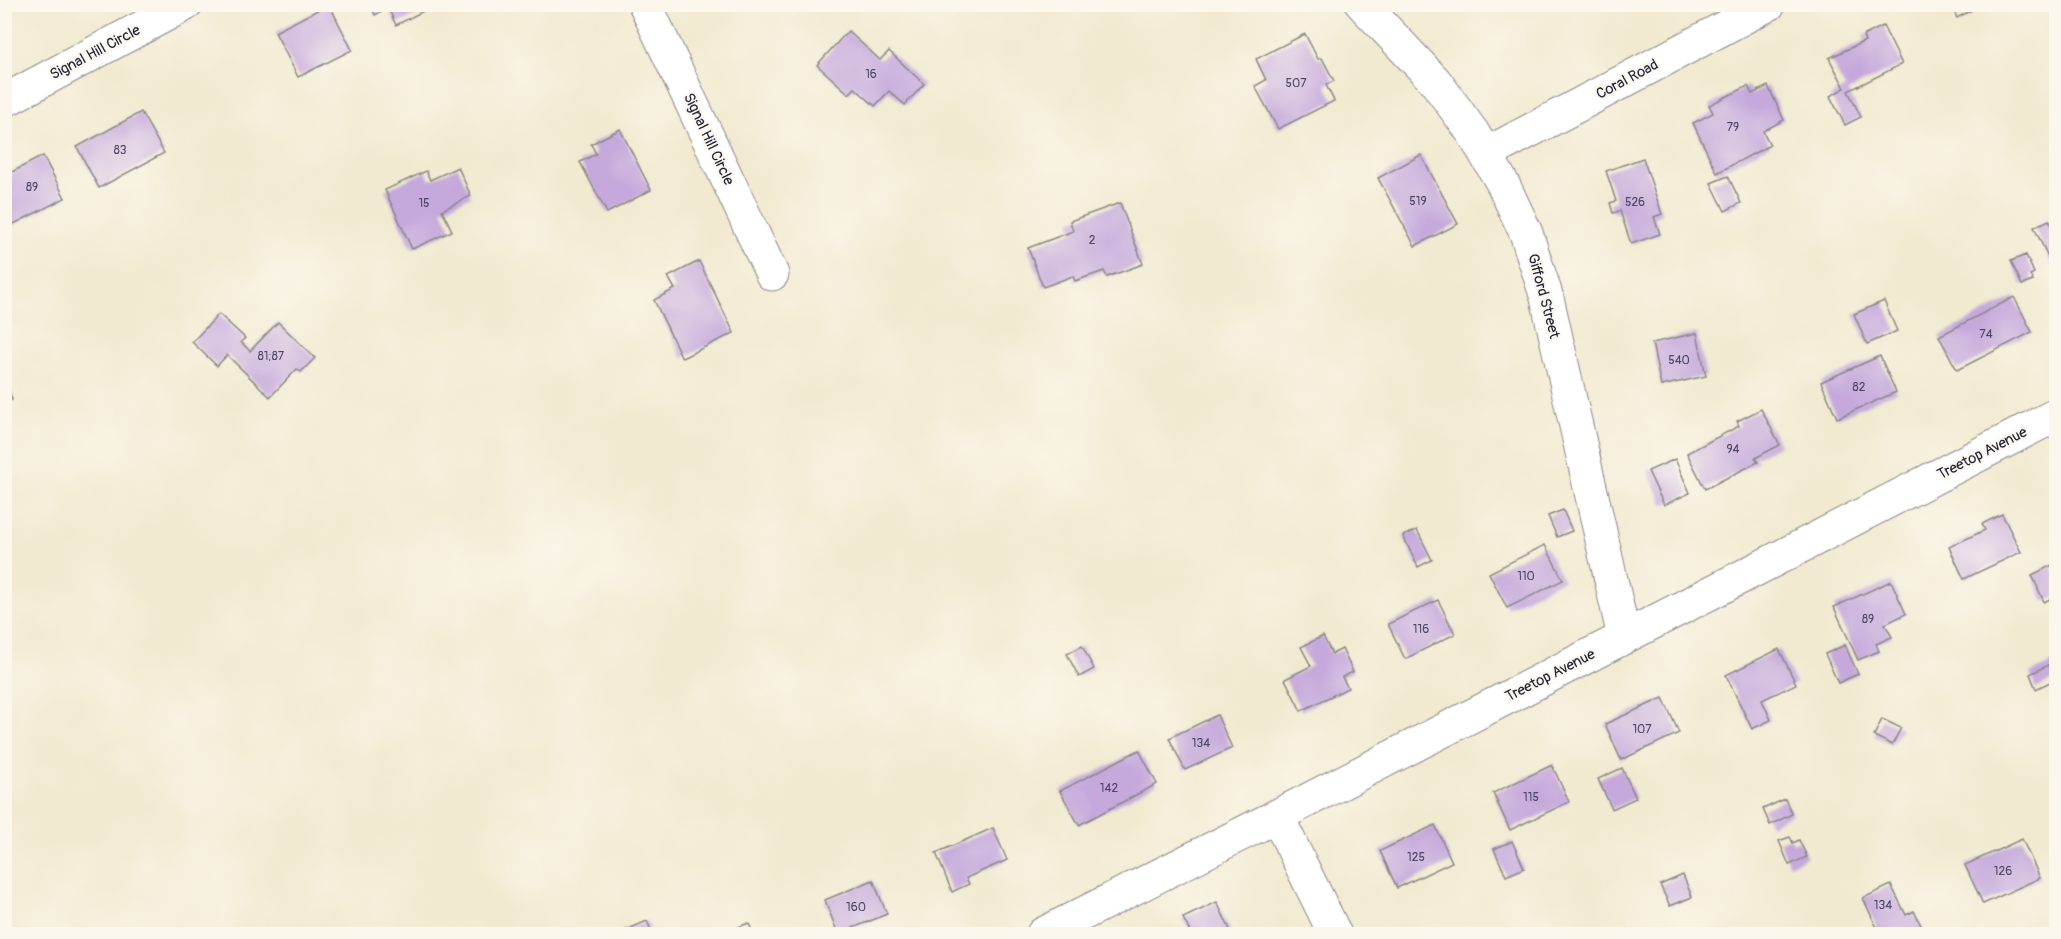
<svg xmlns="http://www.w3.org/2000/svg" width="2061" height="939" font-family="Pangolin,sans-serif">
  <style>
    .building { fill: #c5a9dc }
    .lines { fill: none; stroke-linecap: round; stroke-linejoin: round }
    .street-casing { stroke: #8a8686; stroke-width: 35 }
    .street { stroke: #fff; stroke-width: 33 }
    .labels { text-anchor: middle; stroke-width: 4.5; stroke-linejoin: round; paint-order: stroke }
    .number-label { font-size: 12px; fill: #4b4463 }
    .street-label { font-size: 15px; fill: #22223b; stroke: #fbf7ec }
  </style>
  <rect width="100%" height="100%" fill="#fbf7ec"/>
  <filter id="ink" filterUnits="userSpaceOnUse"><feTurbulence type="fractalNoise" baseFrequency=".0167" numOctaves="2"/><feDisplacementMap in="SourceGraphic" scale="12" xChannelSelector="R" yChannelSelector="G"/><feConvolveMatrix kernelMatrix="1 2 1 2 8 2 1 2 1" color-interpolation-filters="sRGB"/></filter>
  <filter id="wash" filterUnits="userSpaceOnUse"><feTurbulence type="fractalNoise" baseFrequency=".008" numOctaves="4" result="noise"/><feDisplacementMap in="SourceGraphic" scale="24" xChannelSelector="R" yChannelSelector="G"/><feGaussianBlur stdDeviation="1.35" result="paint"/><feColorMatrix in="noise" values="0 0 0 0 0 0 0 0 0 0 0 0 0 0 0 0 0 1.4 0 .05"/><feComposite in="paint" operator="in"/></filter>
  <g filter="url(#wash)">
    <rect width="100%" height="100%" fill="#f1ead0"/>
    <g id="blocks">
      <!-- building -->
      <g class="building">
        <path d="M329 4 352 50 298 77 275 32Z"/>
        <path d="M370 4H437L396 25 388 8 375 15Z"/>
        <path d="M1950 4H1983L1957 18Z"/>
        <path d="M1883 26 1902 64 1848 91 1861 117 1845 125 1830 96 1845 88 1829 58 1865 41 1863 36Z"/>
        <path d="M848 31 880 60 889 51 924 84 905 105 889 91 875 106 855 88 849 94 817 65Z"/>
        <path d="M1305 34 1318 59 1322 58 1334 81 1326 85 1334 101 1278 129 1255 86 1266 80 1256 59Z"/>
        <path d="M1748 86 1752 94 1768 86 1784 120 1763 131 1770 145 1717 173 1693 123 1713 113 1709 105Z"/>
        <path d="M141 112 164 153 99 188 77 147Z"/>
        <path d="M620 129 651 190 607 213 580 162 596 154 591 144Z"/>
        <path d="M1421 155 1458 224 1415 246 1378 178Z"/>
        <path d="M43 156 65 198 8 227 4 219V176Z"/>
        <path d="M1643 158 1662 214 1654 217 1660 234 1631 244 1620 211 1613 213 1610 203 1616 201 1606 171Z"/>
        <path d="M458 167 471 196 442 210 452 231 412 249 385 190 426 171 430 180Z"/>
        <path d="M1728 176 1741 203 1725 211 1711 183Z"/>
        <path d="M1120 203 1143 264 1107 277 1104 271 1075 281 1073 276 1043 287 1028 248 1073 231 1070 221Z"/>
        <path d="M2049 220 2053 230 2056 228V274L2034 227Z"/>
        <path d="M2026 255 2034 273 2030 275 2033 281 2022 285 2011 261Z"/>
        <path d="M699 261 734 333 682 358 654 300 675 289 668 277Z"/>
        <path d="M2014 297 2032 332 1957 370 1939 336Z"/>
        <path d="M1884 301 1897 331 1867 344 1854 314Z"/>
        <path d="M219 314 245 338 241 342 250 351 278 322 315 358 301 372 297 369 270 397 227 355 217 366 192 342Z"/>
        <path d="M1697 333 1706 376 1661 386 1652 343Z"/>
        <path d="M1880 356 1896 392 1837 418 1821 382Z"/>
        <path d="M4 371 12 400 4 402Z"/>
        <path d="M1761 409 1780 445 1755 458 1758 462 1705 489 1687 453 1739 426 1737 421Z"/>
        <path d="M1675 459 1690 493 1664 505 1648 471Z"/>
        <path d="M1563 510 1572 531 1557 537 1548 516Z"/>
        <path d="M2002 514 2021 552 1964 579 1949 547 1985 530 1982 524Z"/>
        <path d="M1417 530 1432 560 1418 567 1403 536Z"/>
        <path d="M1545 545 1563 580 1507 608 1489 573Z"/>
        <path d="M2052 565 2056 575V596L2044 602 2032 575Z"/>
        <path d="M1891 581 1906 614 1885 624 1892 637 1876 644 1879 651 1858 660 1834 607Z"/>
        <path d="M1438 600 1455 634 1405 659 1388 624Z"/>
        <path d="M1323 636 1332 654 1342 649 1353 672 1342 677 1348 688 1301 711 1285 679 1311 666 1301 647Z"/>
        <path d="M1845 645 1858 674 1838 683 1825 654Z"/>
        <path d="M1082 646 1094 669 1079 677 1067 654Z"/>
        <path d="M1779 649 1796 684 1762 700 1771 720 1752 729 1726 675Z"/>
        <path d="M2056 661V679L2036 689 2030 674Z"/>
        <path d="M1663 698 1679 733 1621 760 1605 724Z"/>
        <path d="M1217 715 1232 748 1185 770 1169 738Z"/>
        <path d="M1882 719 1901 728 1892 745 1874 736Z"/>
        <path d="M1139 750 1157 784 1079 825 1060 791Z"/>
        <path d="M1552 765 1569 802 1510 830 1493 793Z"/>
        <path d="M1622 768 1636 798 1612 809 1598 779Z"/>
        <path d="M1785 799 1792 814 1770 825 1763 809Z"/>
        <path d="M1435 825 1452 862 1397 888 1380 851Z"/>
        <path d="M993 828 1007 860 966 878 969 884 952 892 936 853Z"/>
        <path d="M1790 837 1793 843 1799 840 1807 857 1789 865 1779 841Z"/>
        <path d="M2022 839 2040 878 1983 904 1965 865Z"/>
        <path d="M1512 841 1524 868 1506 876 1494 849Z"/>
        <path d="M1683 875 1692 897 1670 906 1660 885Z"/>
        <path d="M873 880 887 914 838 934 825 900Z"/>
        <path d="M1891 885 1906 915 1914 911 1925 934H1862L1877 928 1863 898Z"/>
        <path d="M1217 902 1232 934H1191L1183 918Z"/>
        <path d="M647 921 653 934H617Z"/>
        <path d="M749 923 753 934H719Z"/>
      </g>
    </g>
  </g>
  <g filter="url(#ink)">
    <use href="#blocks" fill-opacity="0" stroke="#8a8686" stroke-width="1.5"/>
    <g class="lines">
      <!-- street casing -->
      <g class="street-casing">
        <g id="street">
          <path d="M645 4 772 274"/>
          <path d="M1362 4 1435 81 1473 133 1503 184 1526 233 1547 298 1624 637"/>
          <path d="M4 101 186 4"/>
          <path d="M1486 154 1769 4"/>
          <path d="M1277 816 1335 934"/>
          <path d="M1043 934 1277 816 2056 415"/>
        </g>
      </g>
      <!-- street -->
      <use href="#street" class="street"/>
    </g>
  </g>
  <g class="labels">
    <!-- number labels -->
    <g class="number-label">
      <text x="871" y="78">16</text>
      <text x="1296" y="87">507</text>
      <text x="1733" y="131">79</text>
      <text x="120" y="154">83</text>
      <text x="32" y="191">89</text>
      <text x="1418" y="205">519</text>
      <text x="1635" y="206">526</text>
      <text x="424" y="207">15</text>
      <text x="1092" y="244">2</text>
      <text x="1986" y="338">74</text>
      <text x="271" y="360">81;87</text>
      <text x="1679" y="364">540</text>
      <text x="1859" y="391">82</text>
      <text x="1733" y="453">94</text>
      <text x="1526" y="580">110</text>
      <text x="1868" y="623">89</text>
      <text x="1421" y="633">116</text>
      <text x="1642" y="733">107</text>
      <text x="1201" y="747">134</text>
      <text x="1109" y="792">142</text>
      <text x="1531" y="801">115</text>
      <text x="1416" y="861">125</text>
      <text x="2003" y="875">126</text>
      <text x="1883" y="909">134</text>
      <text x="856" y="911">160</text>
    </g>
    <!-- street labels -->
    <g class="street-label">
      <text transform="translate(95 52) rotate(-28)" y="5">Signal Hill Circle</text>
      <text transform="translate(1627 79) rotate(-28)" y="5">Coral Road</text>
      <text transform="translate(709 139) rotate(65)" y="5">Signal Hill Circle</text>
      <text transform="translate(1544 296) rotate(75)" y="5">Gifford Street</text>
      <text transform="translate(1982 453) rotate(-27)" y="5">Treetop Avenue</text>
      <text transform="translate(1550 675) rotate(-27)" y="5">Treetop Avenue</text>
    </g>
  </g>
  <!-- margin -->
  <rect width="2061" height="939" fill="none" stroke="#fbf7ec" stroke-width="24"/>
</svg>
